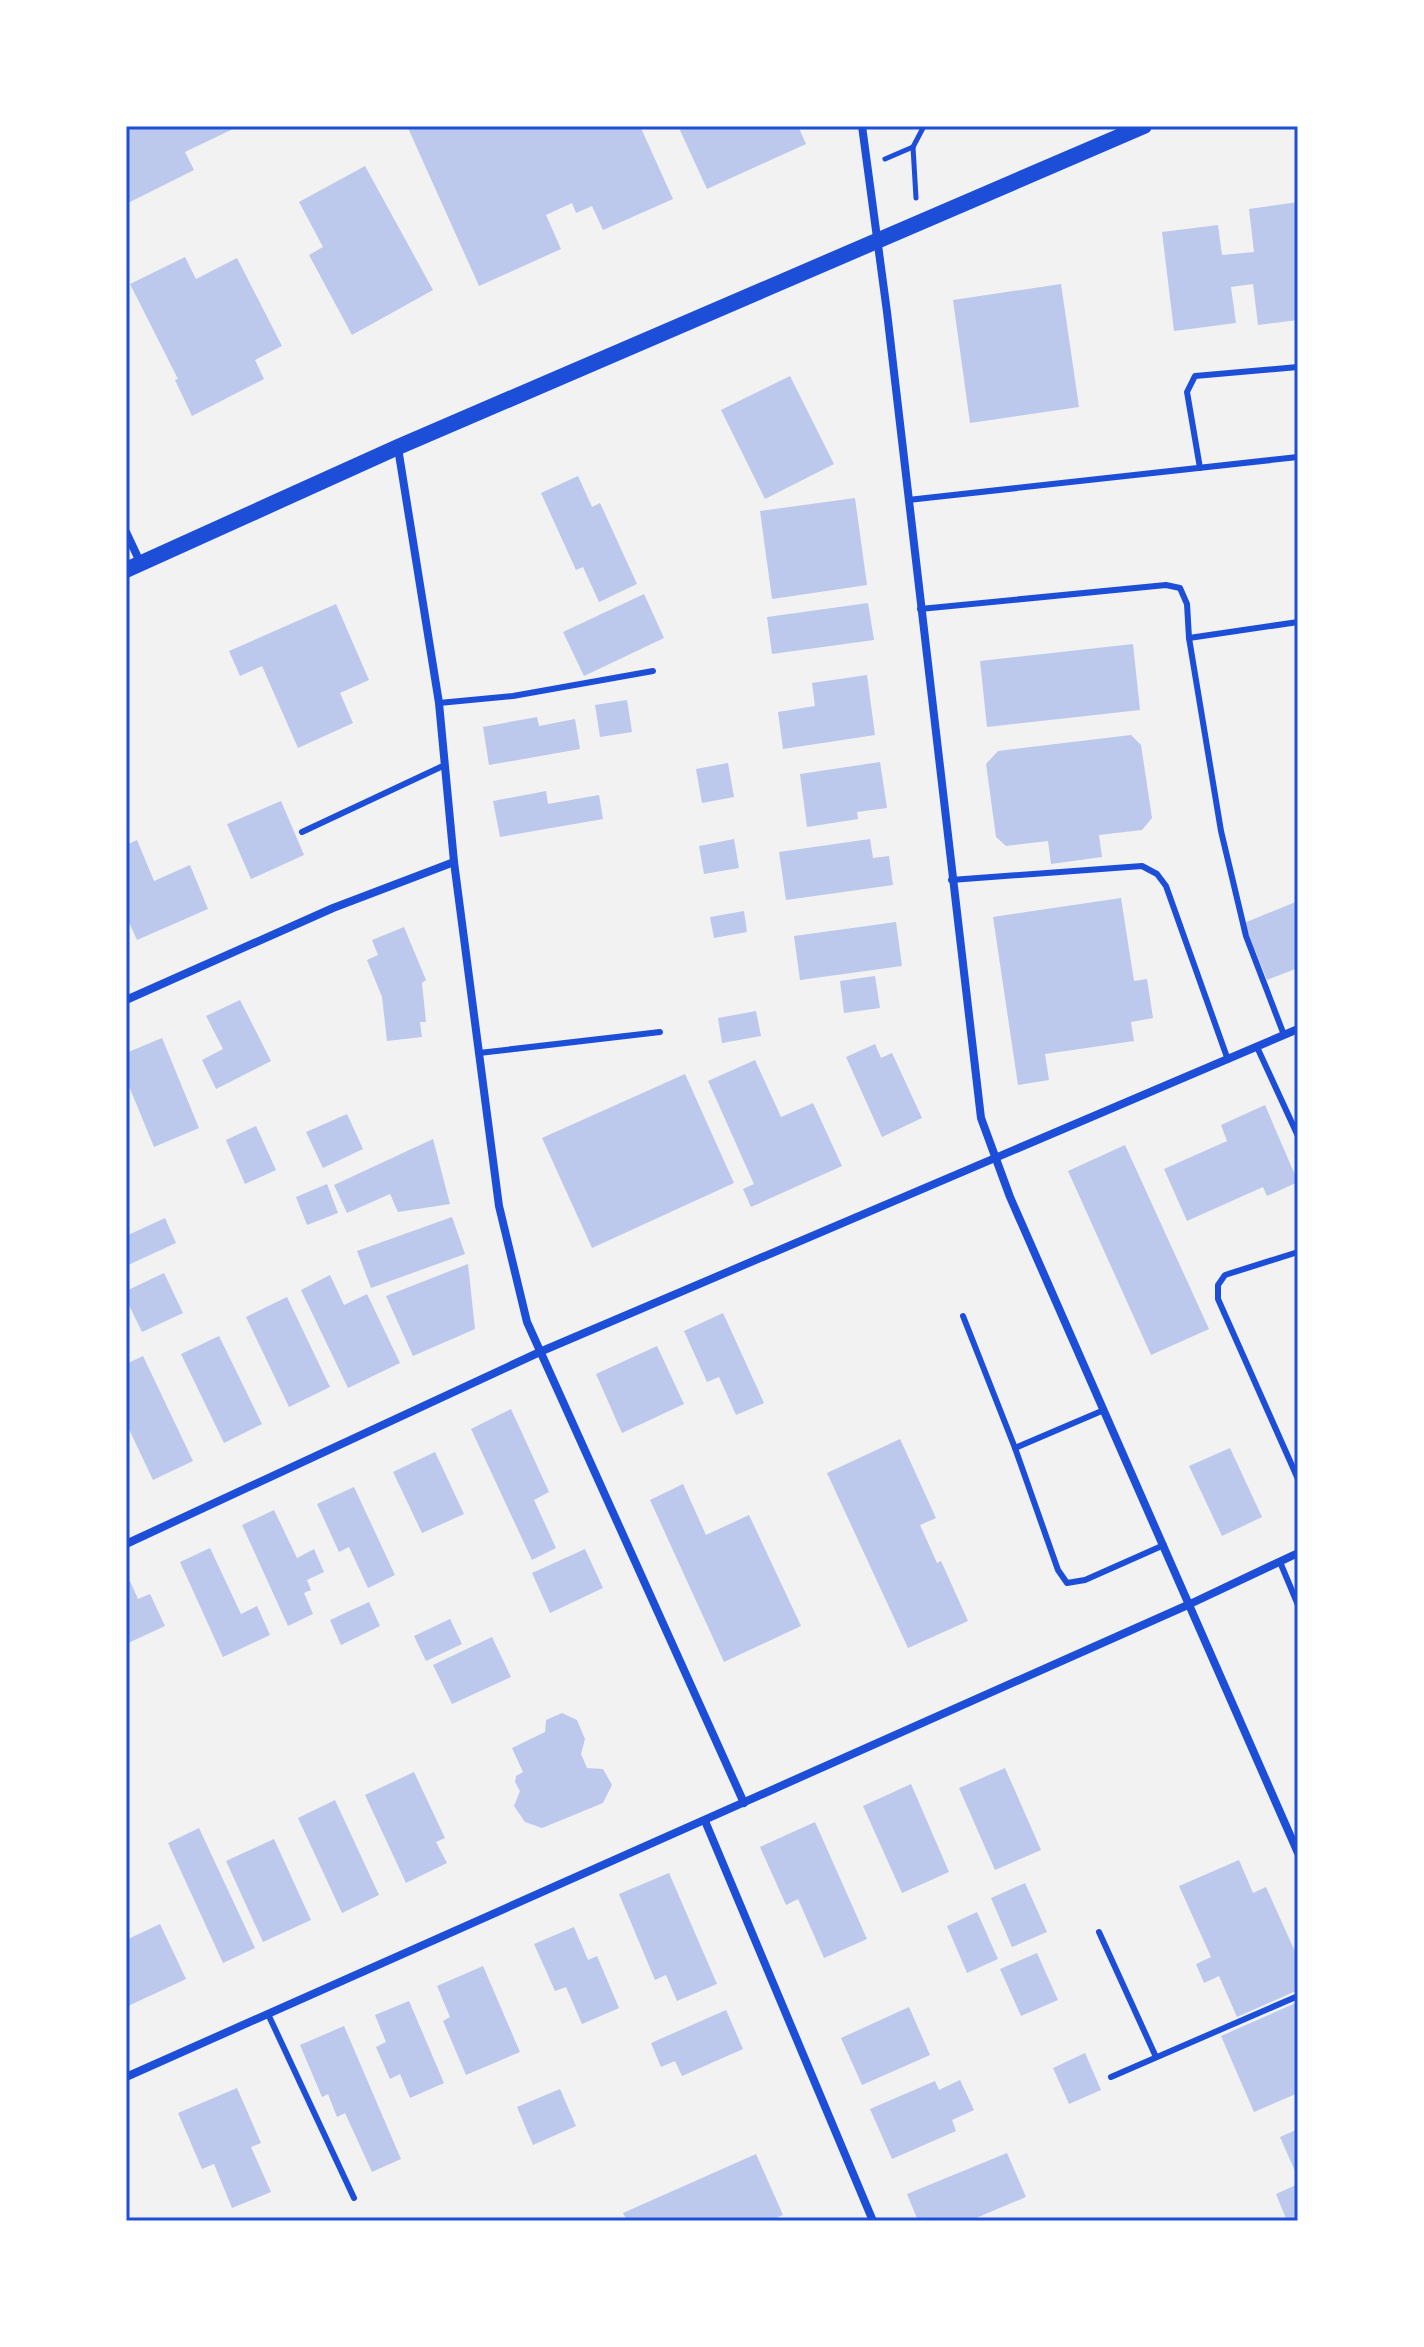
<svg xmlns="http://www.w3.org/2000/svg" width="1424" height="2347" font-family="Commissioner,sans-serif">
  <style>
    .building { fill: #bdc9ec }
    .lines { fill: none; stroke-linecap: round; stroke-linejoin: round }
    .path { stroke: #1d4ed8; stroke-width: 5 }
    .service { stroke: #1d4ed8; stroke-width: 6 }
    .minor { stroke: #1d4ed8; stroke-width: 8 }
    .secondary { stroke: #1d4ed8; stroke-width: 16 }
    .neatline { fill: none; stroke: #1d4ed8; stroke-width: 3 }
  </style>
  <rect width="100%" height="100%" fill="#f2f2f2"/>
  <!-- building -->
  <g class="building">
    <path d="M126 126H231L233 129 185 152 194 170 126 204Z"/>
    <path d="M411 126H640L673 199 603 230 592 206 576 213 572 203 546 215 561 249 479 286 408 128Z"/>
    <path d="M678 126H798L806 144 707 189Z"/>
    <path d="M365 166 433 290 352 335 309 255 323 247 299 202Z"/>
    <path d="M1298 202V320L1258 325 1253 284 1231 287 1236 323 1174 331 1162 232 1218 225 1222 255 1254 252 1249 209Z"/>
    <path d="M185 257 196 279 237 258 282 346 255 360 264 379 192 416 175 380 178 379 130 284Z"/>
    <path d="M1061 284 1079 407 970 423 953 300Z"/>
    <path d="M790 376 834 464 765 499 721 410Z"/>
    <path d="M578 476 592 507 600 503 637 584 599 602 583 567 576 570 541 493Z"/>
    <path d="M855 498 867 585 772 599 760 511Z"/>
    <path d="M644 594 664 638 584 676 563 632Z"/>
    <path d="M868 603 874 640 772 654 767 617Z"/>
    <path d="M336 604 369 680 340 693 353 723 298 748 262 666 240 676 229 651Z"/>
    <path d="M1133 644 1140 710 987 727 980 661Z"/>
    <path d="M867 675 875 735 783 749 778 712 815 706 812 683Z"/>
    <path d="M627 700 632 732 600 737 595 705Z"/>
    <path d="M537 717 539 726 575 719 580 749 489 765 483 727Z"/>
    <path d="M1131 735 1141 745 1152 818 1142 830 1099 835 1102 857 1051 864 1048 841 1006 846 996 837 986 764 998 751Z"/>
    <path d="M880 762 887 808 857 812 858 819 807 827 800 774Z"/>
    <path d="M728 763 734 797 702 803 696 769Z"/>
    <path d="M546 791 548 804 599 795 603 819 500 837 493 801Z"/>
    <path d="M281 801 304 855 251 879 227 824Z"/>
    <path d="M734 839 739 868 704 874 699 846Z"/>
    <path d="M870 839 873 858 889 856 893 885 786 900 779 852Z"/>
    <path d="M137 840 154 881 190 865 208 909 137 940 126 916V845Z"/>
    <path d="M1121 898 1134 981 1147 979 1153 1018 1131 1022 1134 1041 1045 1054 1049 1080 1018 1085 993 917Z"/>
    <path d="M1298 901V968L1267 980 1244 923Z"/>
    <path d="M744 911 747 932 714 938 710 917Z"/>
    <path d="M896 922 902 966 800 980 794 936Z"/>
    <path d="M404 927 426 980 422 983 426 1022H420L422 1037 387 1041 382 997 367 960 378 955 372 940Z"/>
    <path d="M875 976 880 1008 844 1013 840 981Z"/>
    <path d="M240 1000 271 1061 216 1089 202 1060 223 1049 206 1016Z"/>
    <path d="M756 1011 761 1036 722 1043 718 1018Z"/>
    <path d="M162 1038 199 1128 154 1147 126 1079V1053Z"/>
    <path d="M875 1044 881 1058 892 1053 922 1118 882 1137 846 1057Z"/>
    <path d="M755 1060 781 1117 813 1103 842 1166 751 1207 743 1189 754 1184 708 1081Z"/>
    <path d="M685 1074 734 1183 592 1248 542 1138Z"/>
    <path d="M1265 1105 1298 1182 1267 1196 1263 1187 1187 1221 1164 1169 1227 1141 1221 1125Z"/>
    <path d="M347 1114 363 1149 323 1168 306 1132Z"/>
    <path d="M256 1126 276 1170 245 1184 226 1140Z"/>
    <path d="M433 1139 450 1204 398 1212 390 1194 347 1213 334 1185Z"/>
    <path d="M1125 1145 1209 1329 1151 1355 1068 1171Z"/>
    <path d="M327 1184 338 1213 307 1225 296 1197Z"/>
    <path d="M452 1217 465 1254 371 1288 357 1251Z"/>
    <path d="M165 1218 176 1243 126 1266V1236Z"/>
    <path d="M468 1264 475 1329 413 1356 386 1296Z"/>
    <path d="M164 1273 183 1313 142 1332 126 1299V1291Z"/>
    <path d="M330 1275 344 1305 367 1294 400 1363 348 1388 301 1290Z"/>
    <path d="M287 1297 330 1387 289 1407 246 1317Z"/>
    <path d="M723 1313 764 1403 736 1415 719 1377 707 1382 684 1331Z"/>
    <path d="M219 1336 262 1424 224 1443 181 1354Z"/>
    <path d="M657 1346 684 1404 622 1433 596 1374Z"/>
    <path d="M143 1356 193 1461 153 1480 126 1423V1364Z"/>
    <path d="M511 1409 549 1492 534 1500 556 1548 532 1560 471 1429Z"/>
    <path d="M900 1439 936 1518 920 1525 937 1563 941 1561 968 1621 908 1648 827 1473Z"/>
    <path d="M1230 1448 1262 1517 1222 1536 1189 1466Z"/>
    <path d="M435 1452 464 1514 422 1533 393 1472Z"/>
    <path d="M683 1484 706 1535 749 1515 801 1626 724 1662 650 1500Z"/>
    <path d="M354 1487 395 1575 368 1588 349 1547 339 1552 317 1504Z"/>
    <path d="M274 1510 297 1558 314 1549 324 1572 307 1580 311 1590 304 1593 313 1614 288 1626 242 1525Z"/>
    <path d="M210 1548 241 1614 257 1606 270 1635 223 1657 180 1562Z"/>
    <path d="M585 1549 603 1588 550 1613 532 1573Z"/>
    <path d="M130 1581 138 1599 150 1594 165 1626 126 1644V1583Z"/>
    <path d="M369 1602 380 1626 341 1645 330 1620Z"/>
    <path d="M450 1619 462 1644 426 1661 414 1636Z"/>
    <path d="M492 1637 511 1677 452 1704 433 1665Z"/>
    <path d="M562 1713 577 1720 585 1739 581 1754 587 1768 603 1769 612 1785 603 1803 542 1828 525 1822 514 1806 520 1791 515 1782 516 1776 523 1772 512 1748 545 1732 546 1720Z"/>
    <path d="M1005 1768 1041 1850 995 1870 959 1788Z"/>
    <path d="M414 1772 445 1838 436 1842 447 1863 406 1883 365 1795Z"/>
    <path d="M911 1784 949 1872 902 1893 863 1806Z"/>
    <path d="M335 1800 379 1895 342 1913 298 1818Z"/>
    <path d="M815 1822 867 1939 824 1958 798 1899 786 1905 760 1847Z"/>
    <path d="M199 1828 255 1948 223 1963 168 1843Z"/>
    <path d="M274 1839 311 1920 263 1942 226 1861Z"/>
    <path d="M1239 1860 1253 1893 1266 1887 1298 1958V1990L1237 2017 1219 1976 1204 1983 1196 1964 1211 1957 1179 1886Z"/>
    <path d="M669 1873 717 1984 677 2001 666 1975 655 1980 619 1894Z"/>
    <path d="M1025 1883 1047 1932 1012 1947 991 1898Z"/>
    <path d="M977 1912 998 1959 967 1973 947 1926Z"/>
    <path d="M160 1924 186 1979 126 2007V1940Z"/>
    <path d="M574 1927 588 1960 597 1956 619 2008 582 2024 566 1987 555 1991 534 1944Z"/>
    <path d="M1037 1953 1058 2000 1021 2016 1000 1969Z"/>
    <path d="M483 1966 520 2052 466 2075 443 2021 450 2017 437 1986Z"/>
    <path d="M409 2001 444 2083 410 2098 400 2074 390 2079 376 2047 386 2042 375 2015Z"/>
    <path d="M1298 2002V2093L1254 2112 1221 2036Z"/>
    <path d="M909 2007 930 2055 862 2085 841 2038Z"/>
    <path d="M726 2010 743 2049 682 2076 675 2061 661 2067 651 2043Z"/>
    <path d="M344 2026 401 2159 372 2172 345 2113 337 2117 328 2094 322 2097 300 2045Z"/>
    <path d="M1085 2053 1101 2090 1069 2104 1053 2068Z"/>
    <path d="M960 2080 974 2110 952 2120 956 2131 892 2159 870 2109 935 2081 939 2090Z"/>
    <path d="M237 2088 261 2143 251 2147 271 2192 232 2208 214 2164 202 2169 178 2113Z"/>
    <path d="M560 2089 576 2126 533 2145 517 2107Z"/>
    <path d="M1298 2129V2178L1280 2137Z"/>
    <path d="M1007 2153 1026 2197 969 2221H918L907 2194Z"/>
    <path d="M756 2154 783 2215 769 2221H627L623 2213Z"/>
    <path d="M1298 2184V2221H1287L1276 2194Z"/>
  </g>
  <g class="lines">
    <!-- path -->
    <g class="path">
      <path d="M885 159 913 147"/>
      <path d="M916 198 913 147 924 126"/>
    </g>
    <!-- service -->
    <g class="service">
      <path d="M1200 468 1187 392 1195 376 1298 367"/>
      <path d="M908 500 1298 457"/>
      <path d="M920 609 1166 585 1180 588 1187 604 1189 638 1221 831 1246 936 1284 1035"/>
      <path d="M1189 638 1298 622"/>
      <path d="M439 703 513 696 653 671"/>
      <path d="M302 832 445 765"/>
      <path d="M951 880 1142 866 1157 874 1166 886 1228 1060"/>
      <path d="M1257 1047 1298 1136"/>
      <path d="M479 1053 660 1032"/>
      <path d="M1298 1252 1225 1275 1218 1285V1299L1298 1479"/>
      <path d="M963 1316 1015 1448 1058 1570 1067 1583 1085 1580 1164 1545"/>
      <path d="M1015 1448 1104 1410"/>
      <path d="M1280 1562 1298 1605"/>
      <path d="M1099 1932 1156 2057"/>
      <path d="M268 2014 354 2198"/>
      <path d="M1111 2077 1298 1996"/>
    </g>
    <!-- minor -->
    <g class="minor">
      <path d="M862 126 887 312 981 1118 1010 1197 1298 1853"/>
      <path d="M398 448 439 703 454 862 499 1206 527 1322 744 1803"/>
      <path d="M126 532 141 564"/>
      <path d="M126 1000 333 908 454 862"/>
      <path d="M126 1544 542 1351 1298 1029"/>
      <path d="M705 1821 873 2221"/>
      <path d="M126 2077 1190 1604 1298 1553"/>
    </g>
    <!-- secondary -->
    <path class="secondary" d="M126 570 398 447 1144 126"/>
  </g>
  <!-- border -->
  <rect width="1424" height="2347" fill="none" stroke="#ffffff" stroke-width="256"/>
  <rect x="128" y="128" width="1168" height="2091" class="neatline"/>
</svg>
